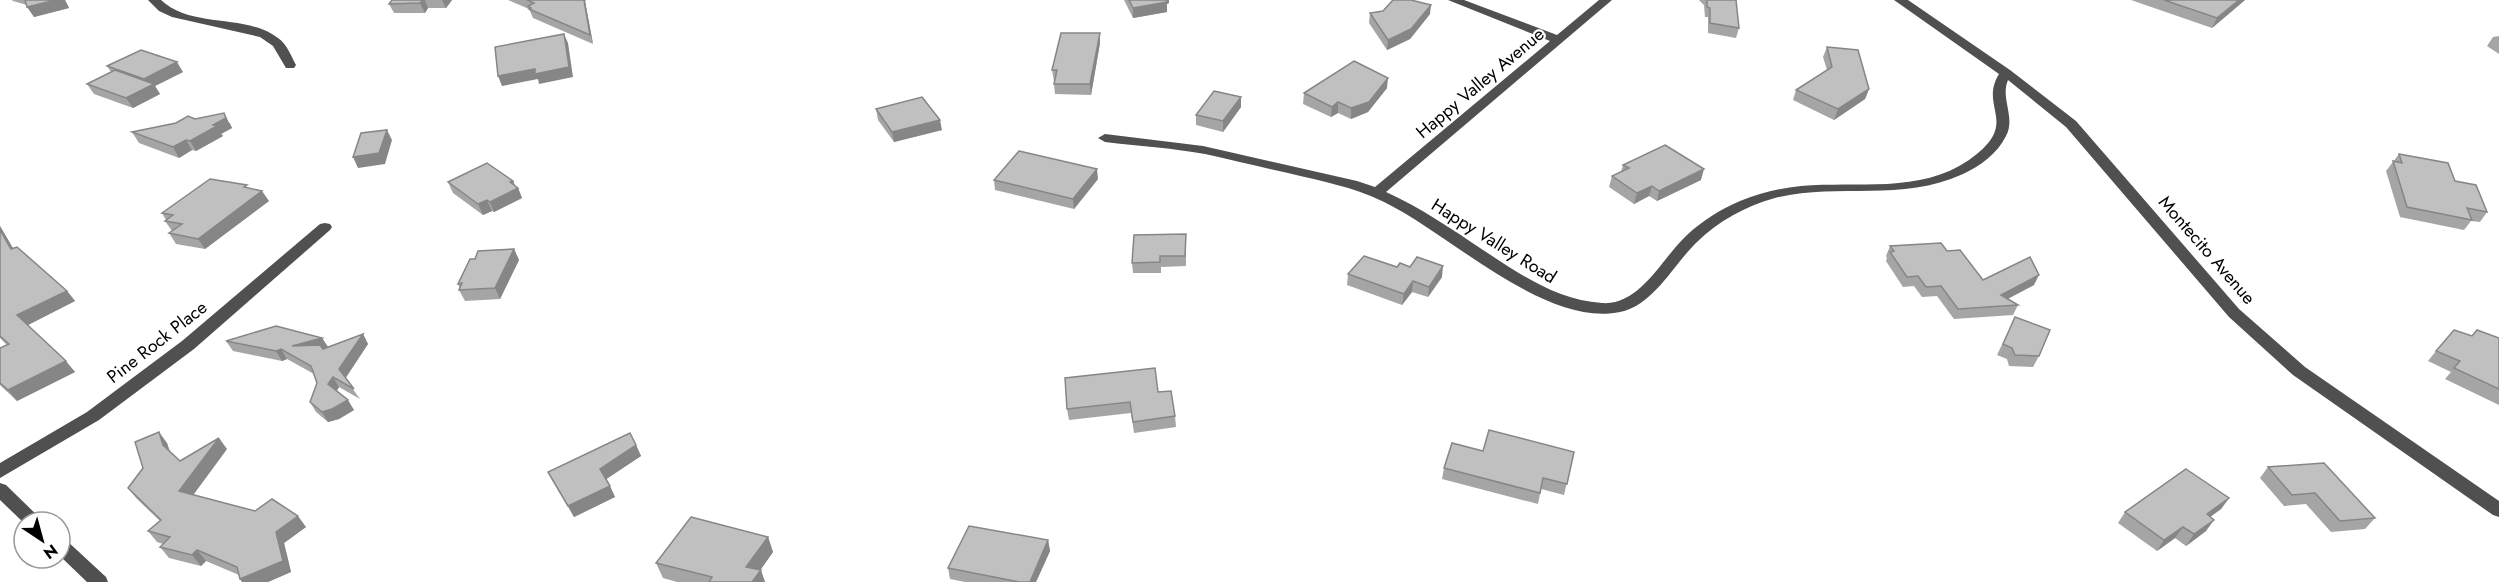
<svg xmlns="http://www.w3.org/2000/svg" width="2499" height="582" font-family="Jost,sans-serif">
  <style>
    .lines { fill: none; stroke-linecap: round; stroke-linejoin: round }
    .minor { fill: #505050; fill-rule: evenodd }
    .wall { fill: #a5a5a5 }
    .shaded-wall { fill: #868686 }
    .building { fill: #c0c0c0; stroke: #868686; stroke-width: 1.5 }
    .labels { text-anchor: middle; stroke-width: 4.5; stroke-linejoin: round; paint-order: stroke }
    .street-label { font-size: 18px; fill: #000; stroke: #fff }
  </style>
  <rect width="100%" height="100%" fill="#fff"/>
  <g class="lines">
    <!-- minor -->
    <g class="minor">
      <path d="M148 0H161C192 29 245 13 278 38 287 44 291 56 296 65L294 68H286L273 46 260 37 172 17 159 11Z"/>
      <path d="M1448 0H1464L1557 35 1599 0H1612L1386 192C1421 208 1452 229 1483 250 1520 274 1556 300 1602 303 1640 306 1662 258 1687 235 1702 221 1721 209 1740 201 1760 193 1780 188 1801 186 1857 181 1920 194 1969 160 2022 123 1978 108 1999 74L1894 0H1908L2010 70 2076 121 2239 309 2305 367 2499 501V517L2493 515 2293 375 2229 317 2066 127 2008 80C2000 99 2016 117 2006 136 1997 154 1980 166 1963 174 1900 203 1838 182 1775 198 1746 206 1718 221 1697 242 1673 265 1654 305 1620 312 1545 328 1449 233 1384 202 1354 187 1321 181 1288 173 1260 167 1233 160 1205 154 1172 148 1138 146 1105 142L1098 138 1105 134 1203 146 1357 181 1375 187 1550 41Z"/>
      <path d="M325 223 330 224 332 227 330 230 194 349 99 420 0 478V463L87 412 182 341 320 224Z"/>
      <path d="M0 483 6 485 44 522 24 523 0 500Z"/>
      <path d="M60 538 66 540 106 577 108 582H87L60 556Z"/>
    </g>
  </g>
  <!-- wall -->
  <g class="wall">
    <path d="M12 0H65L69 8 34 17 27 5 13 1Z"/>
    <path d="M392 0H452L446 8H428L425 13H394L389 4Z"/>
    <path d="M508 0H586L585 1 593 44 533 18 529 9Z"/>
    <path d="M1124 0H1169V3L1167 4V12L1133 18Z"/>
    <path d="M1699 0H1736L1739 28 1736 38 1708 33V17H1705L1704 5Z"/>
    <path d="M2131 0H2245L2212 28Z"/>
    <path d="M1370 13 1430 14 1410 39 1387 50 1369 23Z"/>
    <path d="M2499 36V54L2487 46 2493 37Z"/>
    <path d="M1100 43 1091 95 1055 94 1054 84 1055 81H1054L1052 70Z"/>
    <path d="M1827 47 1869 89 1865 99 1834 120 1793 100 1796 90 1827 70 1823 57Z"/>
    <path d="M107 66 183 72 155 86 160 94 133 108 94 94 87 84 111 72Z"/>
    <path d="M1387 88 1368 112 1351 119 1338 113 1331 117 1303 104 1304 93Z"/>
    <path d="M1241 97V107L1223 132 1196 125V115Z"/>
    <path d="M876 109 942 130 894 142 878 120Z"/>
    <path d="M195 119 230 123 232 128 221 134 223 136 196 151 192 150 179 158 139 143 132 132Z"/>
    <path d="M2399 154 2455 181 2487 212 2480 222 2471 221 2464 230 2400 217 2386 171Z"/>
    <path d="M1623 165 1701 180 1657 201 1649 196 1634 204 1609 187 1612 176 1621 172Z"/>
    <path d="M1098 179 1074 209 995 190 994 180Z"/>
    <path d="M513 181 515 186 518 188 522 198 494 212 492 211 483 215 453 193 448 182Z"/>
    <path d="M249 188 269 201 205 249 176 244 169 233 172 231 165 221 166 220 162 213Z"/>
    <path d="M0 226 13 249 67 291 75 301 28 325 75 372 17 401 0 385V348L7 345 0 338Z"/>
    <path d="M1186 234V266L1161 267V273H1133L1132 263Z"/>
    <path d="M1890 246 1947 251 1983 280 2034 285 2008 299 2018 305 2013 315 1954 319 1937 296 1922 297 1914 286 1903 287 1886 261 1887 258 1886 256Z"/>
    <path d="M514 249 519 260 500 299 465 301 459 290 460 289 458 284 475 259Z"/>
    <path d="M1397 267 1442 277 1428 297 1412 292 1402 305 1347 285 1348 274Z"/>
    <path d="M2015 317 2039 356 2033 367 2009 366 2007 359 1997 355Z"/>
    <path d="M363 334 368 344 345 378 360 399 339 387 337 391 354 410 339 419 328 422 316 412 310 402 317 383 314 374 287 359 282 361 233 351 226 341 322 338 328 347Z"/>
    <path d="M2472 336 2499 338V405L2445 379 2451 372 2428 361 2436 351Z"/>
    <path d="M1158 392 1175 416 1176 427 1134 433 1131 413 1069 420 1067 409Z"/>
    <path d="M167 443 170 452 180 461 227 449 193 495 306 527 284 543 291 572 268 582H242L240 579 239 575 206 561 201 566 169 558 160 547 163 544 157 542 148 531 160 521 137 499 128 488Z"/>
    <path d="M636 445 641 456 606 479 615 497 574 517 548 472Z"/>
    <path d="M1483 451 1574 452 1564 495 1541 489 1538 504 1442 479 1444 468Z"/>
    <path d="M2268 467 2375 518 2365 529 2331 532 2306 504 2284 506 2260 478Z"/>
    <path d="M2229 498 2221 509 2210 517 2206 531 2186 546 2175 538 2157 551 2118 523 2125 512Z"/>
    <path d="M768 537 773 552 760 570 765 582H677L663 578 656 563Z"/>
    <path d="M1048 540 1050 551 1036 582H965L950 579 948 568Z"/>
  </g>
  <!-- shaded-wall -->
  <g class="shaded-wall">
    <path d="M56 0H65L69 8 34 17 27 7Z"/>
    <path d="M423 0H425L428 8 425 13 420 3Z"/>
    <path d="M442 0H452L446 8Z"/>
    <path d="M580 0H586L585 1 593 44Z"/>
    <path d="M1163 0H1169V3L1167 4V12L1133 18V8Z"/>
    <path d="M2239 0H2245L2212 28 2217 18Z"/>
    <path d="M1431 5 1430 14 1410 39 1387 50 1388 40Z"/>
    <path d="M1100 33V43L1091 95 1090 84Z"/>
    <path d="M564 34 568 43 573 77 539 84 538 79 502 86 498 76Z"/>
    <path d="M177 62 183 72 155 86 160 94 133 108 126 98 148 87 144 79Z"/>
    <path d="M1388 78 1387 88 1368 112 1351 119V108Z"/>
    <path d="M1869 89 1865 99 1834 120 1838 109Z"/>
    <path d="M1241 97V107L1223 132V121Z"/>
    <path d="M1338 102V113L1331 117 1332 107Z"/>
    <path d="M224 113 232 128 221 134 223 136 196 151 190 141 213 125Z"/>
    <path d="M940 120 942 130 894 142 892 132Z"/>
    <path d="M387 130 392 140 385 164 358 168 353 157Z"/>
    <path d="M186 140 192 150 179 158 173 147Z"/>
    <path d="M1097 169 1098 179 1074 209 1073 199Z"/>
    <path d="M1704 169 1701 180 1657 201 1659 191Z"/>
    <path d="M513 181 516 188H518L522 198 494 212 490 202 510 182Z"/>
    <path d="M1652 186 1649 196 1634 204 1637 193Z"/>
    <path d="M262 191 269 201 205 249 198 239Z"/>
    <path d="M487 200 492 211 483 215 478 204Z"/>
    <path d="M0 226 20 260 11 249 0 230Z"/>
    <path d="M514 249 519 260 500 299 495 288Z"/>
    <path d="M1443 266 1442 277 1428 297 1429 287Z"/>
    <path d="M2039 275 2034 285 1997 304 2001 295Z"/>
    <path d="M1413 281 1412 292 1402 305 1404 294Z"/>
    <path d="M67 291 75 301 26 326 17 315Z"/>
    <path d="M363 334 368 344 345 379 339 369Z"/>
    <path d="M322 338 328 347 298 356 292 346Z"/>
    <path d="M281 349 287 359 282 361 276 351Z"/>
    <path d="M66 361 75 372 17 401 8 390Z"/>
    <path d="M333 377 339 387 334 394 328 384Z"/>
    <path d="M348 400 354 410 339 419 328 422 322 412Z"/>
    <path d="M159 432 167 443 171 456 163 445Z"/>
    <path d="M219 438 227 449 188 502 179 491Z"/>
    <path d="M636 445 641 456 605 480 600 469Z"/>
    <path d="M610 486 615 497 574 517 568 506Z"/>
    <path d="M2229 498 2221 509 2199 525 2207 514Z"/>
    <path d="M298 516 306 527 284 543 291 572 268 582H242L240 579 276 532Z"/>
    <path d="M2214 520 2206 531 2186 546 2194 534Z"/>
    <path d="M2183 527 2175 538 2157 551 2164 540Z"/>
    <path d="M768 537 773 552 752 582 746 567Z"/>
    <path d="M1048 540 1050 551 1036 582H1030Z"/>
    <path d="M197 550 206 561 201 566 192 555Z"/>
    <path d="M761 570 765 582H752Z"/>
  </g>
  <!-- building -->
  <g class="building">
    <path d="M25 0H56L27 7Z"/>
    <path d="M392 0H423L420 3 389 4Z"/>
    <path d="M527 0H584L590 35 529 9 531 8 528 6 534 3Z"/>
    <path d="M1129 0H1166L1167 2 1133 8Z"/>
    <path d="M1393 0H1411L1431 5 1411 29 1388 40 1370 13 1383 11Z"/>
    <path d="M1707 0H1736L1739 28 1710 23V8L1707 7Z"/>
    <path d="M2164 0H2239L2217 18Z"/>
    <path d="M1061 33H1100L1090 84H1054L1057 70H1052Z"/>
    <path d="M564 34 569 67 535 74V69L498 76 495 47Z"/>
    <path d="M1827 47 1858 50 1869 89 1838 109 1796 90 1832 67Z"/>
    <path d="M141 50 177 62 144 79 107 66Z"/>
    <path d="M1354 61 1388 78 1369 102 1351 108 1338 102 1332 107 1304 93Z"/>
    <path d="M115 70 154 84 126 98 87 84Z"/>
    <path d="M1214 91 1241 97 1223 121 1196 115Z"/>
    <path d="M922 97 940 120 892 132 876 109Z"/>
    <path d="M224 113 226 118 213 125 217 126 190 141 186 140 173 147 132 132 176 123 188 116 195 119Z"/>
    <path d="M387 130 379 153 353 157 361 133Z"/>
    <path d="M1665 145 1704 169 1659 191 1652 186 1637 193 1612 176 1629 168 1623 165Z"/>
    <path d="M1019 151 1097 169 1073 199 994 180Z"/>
    <path d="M2399 154 2448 163 2455 181 2476 185 2487 212 2467 208 2472 220 2407 207 2393 161 2402 163Z"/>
    <path d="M487 163 513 181 510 182 518 188 490 202 487 200 478 204 448 182Z"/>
    <path d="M210 179 247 185 244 187 262 191 198 239 169 233 182 224 165 221 173 215 162 213Z"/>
    <path d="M0 230 11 249 17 247 67 291 17 315 66 361 8 390 0 383V348L9 344 0 336Z"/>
    <path d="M1186 234 1185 256H1160V262L1132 263 1134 235Z"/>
    <path d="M1941 243 1947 251 1960 250 1983 280 2030 257 2039 275 2001 295 2018 305 1958 309 1941 286 1926 287 1918 276 1907 277 1890 252 1894 251 1890 246Z"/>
    <path d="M514 249 495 288 459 290 462 283 458 284 470 259H475L478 251Z"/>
    <path d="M1364 256 1397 267 1400 263 1410 267 1417 257 1443 266 1429 287 1413 281 1404 294 1348 274Z"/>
    <path d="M2015 317 2050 330 2039 356 2015 355 2012 348 2003 344Z"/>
    <path d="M276 326 322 338 292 346 320 345 323 349 363 334 339 369 354 389 333 377 328 384 348 400 332 409 322 412 310 402 317 383 311 366 281 349 276 351 226 341Z"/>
    <path d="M2454 330 2472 336 2477 330 2499 338V389L2454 368 2460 361 2436 351Z"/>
    <path d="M1155 368 1158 392 1171 391 1175 416 1133 422 1130 402 1067 409 1065 378Z"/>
    <path d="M1489 430 1574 452 1567 484 1543 478 1540 493 1444 468 1452 443 1483 451Z"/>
    <path d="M159 432 163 445 180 461 219 438 179 491 255 511 272 499 298 516 276 532 283 561 240 579 237 567 197 550 192 555 160 547 170 537 148 531 161 520 128 488 143 468 135 442Z"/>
    <path d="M630 433 636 445 600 469 610 486 568 506 548 472Z"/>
    <path d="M2324 463 2375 518 2340 521 2315 493 2292 495 2268 467Z"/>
    <path d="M2186 469 2229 498 2207 514 2214 520 2194 534 2183 527 2164 540 2125 512Z"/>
    <path d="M691 517 768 537 746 567 761 570 752 582H709L712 577 656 563Z"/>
    <path d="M969 526 1048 540 1030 582H1019L948 568Z"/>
  </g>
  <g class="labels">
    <!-- street labels -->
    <g class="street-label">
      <text transform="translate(1480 83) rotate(-40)" y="6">Happy Valley Avenue</text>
      <text transform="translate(1494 241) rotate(32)" y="6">Happy Valley Road</text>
      <text transform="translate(2207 250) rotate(49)" y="6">Montecito Avenue</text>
      <text transform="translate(157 342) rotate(-38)" y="6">Pine Rock Place</text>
    </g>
  </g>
  <!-- north arrow -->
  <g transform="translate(42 540) rotate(144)"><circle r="28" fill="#ffffff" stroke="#999999" stroke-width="1.5"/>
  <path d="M0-4.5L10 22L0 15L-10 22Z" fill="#000000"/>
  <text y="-9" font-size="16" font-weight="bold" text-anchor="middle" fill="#000000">N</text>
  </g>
</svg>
